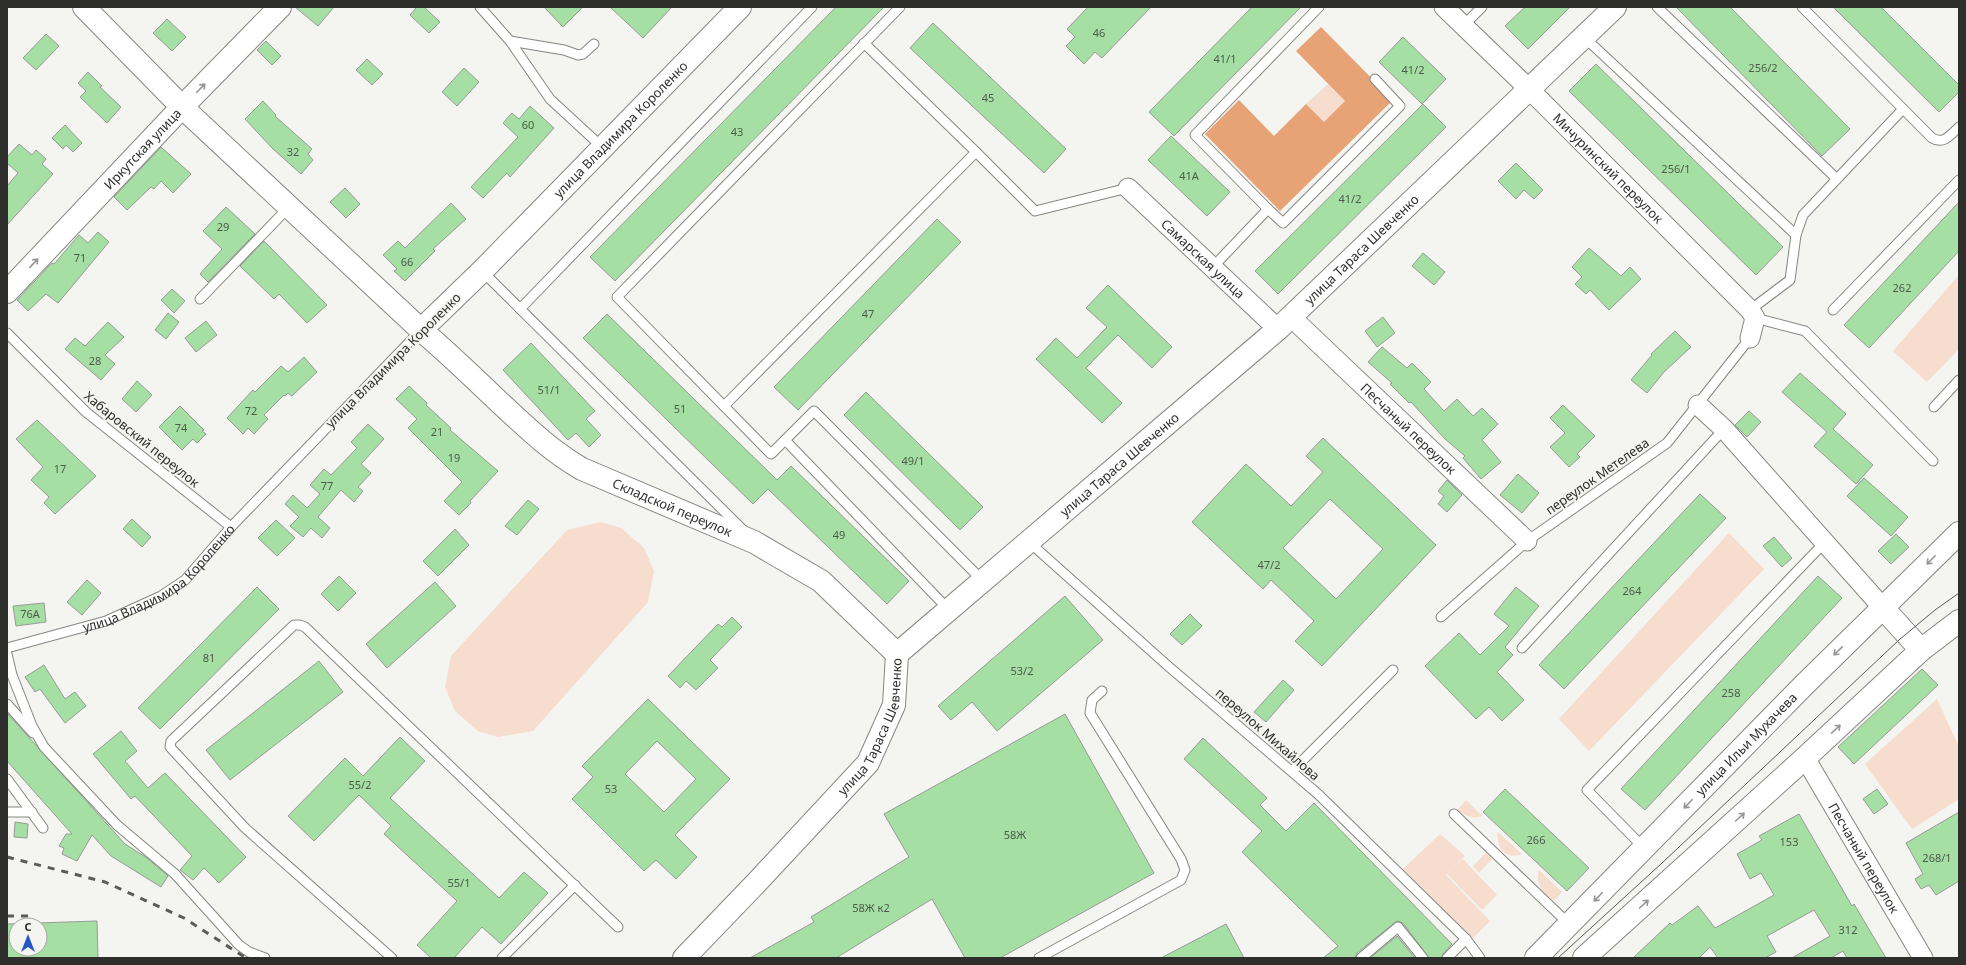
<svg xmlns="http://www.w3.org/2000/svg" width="1966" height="965" font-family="'Noto Sans',sans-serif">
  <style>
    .green { fill: #f6ddce }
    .forest { fill: #e7a275 }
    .building { fill: #a6dfa3; stroke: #979a97; fill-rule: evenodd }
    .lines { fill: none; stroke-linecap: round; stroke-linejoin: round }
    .service-casing { stroke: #868783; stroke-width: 11 }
    .minor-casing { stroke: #868783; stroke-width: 21 }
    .tertiary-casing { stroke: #868783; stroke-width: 24 }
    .secondary-casing { stroke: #868783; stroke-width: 24 }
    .service { stroke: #fff; stroke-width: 9 }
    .minor { stroke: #fff; stroke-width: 19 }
    .tertiary { stroke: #fff; stroke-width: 22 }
    .secondary { stroke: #fff; stroke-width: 22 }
    .tram { stroke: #5b5c5a; stroke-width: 1 }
    .rail { stroke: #5b5c5a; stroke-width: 3; stroke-dasharray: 7 7; stroke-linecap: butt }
    .oneway { stroke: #969796 }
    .labels { text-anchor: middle; stroke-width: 4; stroke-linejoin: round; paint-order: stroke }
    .number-label { font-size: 11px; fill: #4c5b4a }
    .street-label { font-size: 13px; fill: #2e2f2d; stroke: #f4f4f0 }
  </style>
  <rect width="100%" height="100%" fill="#f4f4f0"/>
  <!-- green -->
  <g class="green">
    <path d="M1328 84 1345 101 1324 122 1306 104Z"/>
    <path d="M1959 275V349L1927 382 1893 351Z"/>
    <path d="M601 522 621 528 644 548 654 571 648 602 533 731 498 737 478 731 455 711 445 687 451 656 567 530Z"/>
    <path d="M1729 533 1764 569 1589 751 1559 719Z"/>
    <path d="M1937 699 1959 747V799L1912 829 1865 764Z"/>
    <path d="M1466 800 1482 816C1473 820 1464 815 1457 810Z"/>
    <path d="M1498 832 1522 854C1505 860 1496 848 1498 832Z"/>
    <path d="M1440 834 1465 856 1446 875 1490 921 1470 941 1402 870Z"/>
    <path d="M1486 853 1492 859 1479 873 1473 866Z"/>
    <path d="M1463 859 1497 895 1482 910 1447 874Z"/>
    <path d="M1539 870 1562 892 1554 901C1543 892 1535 885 1539 870Z"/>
  </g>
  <!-- forest -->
  <path class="forest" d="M1321 27 1393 100 1280 211 1205 134 1239 100 1274 136 1306 104 1324 122 1345 101 1296 51Z"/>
  <!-- building -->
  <g class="building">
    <path d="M295 7H334L318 26Z"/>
    <path d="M417 7H424L440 22 429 33 410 15Z"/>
    <path d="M544 7H583L563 27Z"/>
    <path d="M610 7H672L643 38Z"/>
    <path d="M836 7H884L615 281 590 257Z"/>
    <path d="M1088 7H1151L1102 58 1095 52 1084 64 1066 46 1075 37 1067 29Z"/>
    <path d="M1252 7H1301L1174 136 1149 112Z"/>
    <path d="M1525 7H1570L1528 49 1505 26Z"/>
    <path d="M1676 7H1730L1850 129 1822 156Z"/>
    <path d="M1833 7H1881L1959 85V92L1939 112Z"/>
    <path d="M167 19 186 37 172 51 153 33Z"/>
    <path d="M933 23 1066 149 1044 173 910 48Z"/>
    <path d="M46 34 59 46 36 70 23 58Z"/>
    <path d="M1403 37 1446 79 1422 104 1379 62Z"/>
    <path d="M266 41 281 56 272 65 257 50Z"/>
    <path d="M367 59 383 74 372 85 356 70Z"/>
    <path d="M1596 64 1783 247 1756 275 1569 91Z"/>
    <path d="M464 68 479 82 457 106 442 92Z"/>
    <path d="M88 72 102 86 100 87 121 107 107 123 80 97 86 91 78 83Z"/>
    <path d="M263 101 276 115 275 116 312 149 308 154 313 160 301 174 273 149 245 119Z"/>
    <path d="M1423 104 1446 127 1278 294 1255 271Z"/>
    <path d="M530 106 554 128 510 177 507 173 483 198 471 187 518 137 503 123 512 113 519 119Z"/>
    <path d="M65 125 82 143 73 152 66 145 63 149 52 138Z"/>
    <path d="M1171 136 1230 192 1207 216 1148 160Z"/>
    <path d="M19 144 32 155 36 150 46 159 42 164 53 174 7 225V186L18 173 7 163V157Z"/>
    <path d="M161 147 191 174 173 193 161 181 154 189 151 187 127 210 114 197Z"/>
    <path d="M1516 163 1543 190 1534 199 1524 190 1516 199 1498 181Z"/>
    <path d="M345 188 360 204 346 218 330 202Z"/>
    <path d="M1959 202V251L1869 348 1844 325Z"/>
    <path d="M451 203 466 219 433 249 435 251 405 281 394 271 397 269 383 255 398 241 405 248Z"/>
    <path d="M226 207 255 234 208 282 200 274 222 249 203 231Z"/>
    <path d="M937 219 961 242 798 410 774 387Z"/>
    <path d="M98 232 109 242 58 303 46 294 28 311 17 300 52 263 54 264 79 235 88 243Z"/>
    <path d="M264 241 327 305 307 323 279 294 274 299 240 266Z"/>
    <path d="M1589 248 1621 276 1630 267 1641 279 1609 310 1590 290 1586 294 1575 284 1582 277 1572 267Z"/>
    <path d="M1423 253 1445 272 1434 285 1412 266Z"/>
    <path d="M1108 285 1172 347 1152 368 1118 335 1086 368 1122 403 1102 423 1036 359 1056 338 1077 358 1107 327 1086 308Z"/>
    <path d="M172 289 185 301 174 313 161 300Z"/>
    <path d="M168 313 179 322 166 339 155 330Z"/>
    <path d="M607 314 777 480 791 466 909 581 887 604 768 489 753 504 583 338Z"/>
    <path d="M1383 317 1395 333 1377 347 1365 331Z"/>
    <path d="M206 321 217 335 196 352 185 338Z"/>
    <path d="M108 322 124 337 105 355 115 364 101 380 65 349 75 338 85 346Z"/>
    <path d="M1675 331 1691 347 1664 372 1647 393 1631 380 1652 355 1651 354Z"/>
    <path d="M531 343 595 411 586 419 601 435 589 447 576 433 568 440 503 370Z"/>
    <path d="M1382 347 1407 368 1412 363 1431 382 1424 389 1444 411 1457 399 1473 416 1482 408 1498 424 1482 440 1501 462 1481 479 1463 458 1465 456 1445 439 1411 402 1409 403 1390 384 1392 383 1368 362Z"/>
    <path d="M304 357 317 372 292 396 288 393 285 396 284 395 264 415 268 419 254 434 248 428 243 434 227 418 253 390 255 392 281 366 288 372Z"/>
    <path d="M1800 373 1846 414 1833 429 1873 465 1856 484 1814 446 1827 432 1782 392Z"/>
    <path d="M137 381 152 395 136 412 122 399Z"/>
    <path d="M409 386 427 403 426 405 451 428 450 430 498 471 470 501 471 503 459 515 444 501 462 482 408 428 417 419 396 399Z"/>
    <path d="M866 392 983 507 960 530 844 415Z"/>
    <path d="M1563 405 1595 436 1577 454 1580 457 1569 467 1550 447 1565 433 1550 418Z"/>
    <path d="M180 406 204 430 202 431 206 434 197 443 193 439 182 450 159 427Z"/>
    <path d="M1749 411 1761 422 1747 437 1735 425Z"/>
    <path d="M37 420 96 476 55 514 44 503 49 497 31 480 43 467 16 439Z"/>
    <path d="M368 424 384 439 361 464 371 473 358 487 363 491 354 502 341 490 318 517 330 528 322 538 311 528 303 537 290 526 299 517 285 504 293 495 307 508 320 494 310 485 324 469 331 475 357 448 351 442Z"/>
    <path d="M1323 438 1436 545 1322 666 1295 641 1314 621 1271 580 1263 589 1192 522 1246 464 1291 506 1323 472 1306 456ZM1330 499 1383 549 1336 599 1283 548Z"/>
    <path d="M1518 474 1539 493 1522 513 1500 495Z"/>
    <path d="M1864 478 1908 517 1891 536 1847 496Z"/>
    <path d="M1447 480 1462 495 1447 512 1438 504 1444 496 1438 491Z"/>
    <path d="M1700 494 1726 518 1564 689 1539 665Z"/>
    <path d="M528 500 539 509 517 535 505 526Z"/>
    <path d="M132 519 151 537 142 547 123 529Z"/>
    <path d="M276 520 295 538 277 556 258 538Z"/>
    <path d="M455 529 469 545 438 576 423 561Z"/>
    <path d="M1896 534 1909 547 1891 564 1878 551Z"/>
    <path d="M1774 537 1792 558 1782 567 1763 546Z"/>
    <path d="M339 576 356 593 338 611 321 594Z"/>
    <path d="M1818 576 1842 598 1645 810 1621 789Z"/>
    <path d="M87 580 101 593 82 615 67 602Z"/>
    <path d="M435 582 456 606 387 668 366 644Z"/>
    <path d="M257 587 279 609 160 729 138 708Z"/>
    <path d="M1516 587 1539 606 1505 647 1513 655 1497 672 1524 700 1502 721 1489 707 1476 719 1425 666 1459 633 1480 655 1509 626 1494 614Z"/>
    <path d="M1065 596 1103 640 997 731 972 702 951 720 938 706Z"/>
    <path d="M44 603 46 622 16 626 13 606Z"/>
    <path d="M1190 614 1202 626 1182 645 1170 634Z"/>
    <path d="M732 617 742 627 710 660 718 668 696 690 686 681 680 688 668 676 718 624 722 627Z"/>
    <path d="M319 661 343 692 230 780 206 750Z"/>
    <path d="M44 665 65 699 75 692 86 706 65 723 40 689 35 692 25 677Z"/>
    <path d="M1922 669 1938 685 1854 764 1838 747Z"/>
    <path d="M1283 680 1294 690 1266 722 1254 712Z"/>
    <path d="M648 699 730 779 675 835 697 857 676 879 656 860 644 871 572 799 593 777 582 766ZM657 741 696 779 664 812 625 774Z"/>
    <path d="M7 713 125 844 147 858 168 876 161 887 111 856 92 835 77 861 62 854 64 848 59 846 66 834H72L7 761Z"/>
    <path d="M1065 714 1154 873 1000 958H965L932 899 836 958H750L814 922 811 917 909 857 884 814Z"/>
    <path d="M121 731 137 751 125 761 148 788 165 773 246 857 219 883 204 868 193 880 180 870 192 856 135 796 131 799 93 754Z"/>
    <path d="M400 737 425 761 390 798 499 898 524 872 548 893 501 944 482 927 454 958H431L417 945 457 901 384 834 391 826 359 795 314 841 288 816 345 758 363 776Z"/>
    <path d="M1203 738 1267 798 1260 805 1286 831 1314 803 1452 944 1443 954 1441 958H1429L1403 923 1397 921 1357 953 1355 958H1323L1338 946 1242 852 1262 831 1184 759Z"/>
    <path d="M1505 789 1589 868 1567 891 1483 812Z"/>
    <path d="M1877 789 1888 804 1874 814 1863 799Z"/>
    <path d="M1959 812V881L1936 895 1929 885 1921 889 1915 879 1923 874 1906 843Z"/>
    <path d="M1799 814 1852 906 1854 904 1886 958H1847L1843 951 1831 958H1792L1830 936 1814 910 1767 936 1776 952 1765 958H1718L1710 947 1699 958H1633L1670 923 1672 925 1698 906 1715 928 1774 895 1761 873 1750 879 1737 854 1762 840 1759 836Z"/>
    <path d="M15 822 28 824 27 838 14 837Z"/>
    <path d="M97 921 98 958H7V924ZM16 925H40V949H16Z"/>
    <path d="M1226 924 1244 958H1161Z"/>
    <path d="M1397 936 1415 958H1370Z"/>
  </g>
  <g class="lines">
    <!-- service casing -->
    <g class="service-casing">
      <g id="service">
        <path d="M480 7 510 41 550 99 602 147"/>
        <path d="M900 7 617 297 771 454 785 440 949 610"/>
        <path d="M1657 7 1837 179"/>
        <path d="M1802 7 1932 138C1944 145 1950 135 1959 127"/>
        <path d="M1463 26 1482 7"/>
        <path d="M1584 37 1796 235"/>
        <path d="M510 41 564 50 578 55 583 54 594 44"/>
        <path d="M976 152 1035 211 1128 188"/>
        <path d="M1268 209 1195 135 1319 7"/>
        <path d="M1212 268 1268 209 1283 223 1400 106 1375 79"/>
        <path d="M482 271 742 529"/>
        <path d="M200 299 289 207"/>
        <path d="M520 309 812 7"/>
        <path d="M1750 310 1790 280 1796 235 1803 215 1903 109"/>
        <path d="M1833 310 1959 180"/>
        <path d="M1755 318 1805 331 1933 461"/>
        <path d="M7 333 86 412 231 527"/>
        <path d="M724 406 976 152 864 43"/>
        <path d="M1934 407 1959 380"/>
        <path d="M785 440 814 411 983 581"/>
        <path d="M1029 542 1168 666 1318 794 1466 939 1480 958"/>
        <path d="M1441 617 1527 541 1667 443 1750 338"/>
        <path id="s1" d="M7 648 106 621 161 596 185 580 231 527 421 330"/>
        <path d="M1522 648 1724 429"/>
        <path d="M7 654 12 675 32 726 44 747 117 825 175 874 239 945 249 952 265 958"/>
        <path d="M7 704 33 733"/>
        <path d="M1292 771 1393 670"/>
        <path d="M7 779 43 828"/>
        <path d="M7 812H32"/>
        <path d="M1454 814 1570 925"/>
        <path d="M1645 849 1587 790 1825 542"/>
        <path d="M392 958 245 828 170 747 171 741 294 625H300L305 627 618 927"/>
        <path d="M502 958 575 885"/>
        <path d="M1039 958 1181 880 1185 870 1181 859 1090 713 1092 700 1102 691"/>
        <path d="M1361 958 1398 927 1423 958"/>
        <path d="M1447 958 1466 939"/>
      </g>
    </g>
    <!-- minor casing -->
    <g class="minor-casing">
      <g id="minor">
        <path id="s2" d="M1444 7 1530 90 1750 310 1755 318 1750 338"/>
        <path id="s3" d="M1128 188 1278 329"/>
        <path id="s4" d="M1291 317 1527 541"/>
        <path d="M1698 405 1724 429 1883 608"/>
        <path id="s5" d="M1805 758 1923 958"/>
      </g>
    </g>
    <!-- tertiary casing -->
    <g class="tertiary-casing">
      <g id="tertiary">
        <path id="s6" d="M84 7 182 107 421 330C447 352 472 376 497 400 524 425 549 450 582 469L754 542 821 581 897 654"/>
        <path id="s7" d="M7 292 182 107 280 7"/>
        <path id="s8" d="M421 330 482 271 740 7"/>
        <path id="s9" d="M684 958 759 880 868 763 894 705 897 654 1278 329 1615 7"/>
      </g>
    </g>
    <!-- secondary casing -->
    <g class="secondary-casing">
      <g id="secondary">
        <path d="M1883 608 1921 650"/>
        <path id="s10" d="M1536 958 1804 685 1959 533"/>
        <path d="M1584 958 1805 758 1921 650 1959 621"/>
      </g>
    </g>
    <!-- service -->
    <use href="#service" class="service"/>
    <!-- minor -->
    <use href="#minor" class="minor"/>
    <!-- tertiary -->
    <use href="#tertiary" class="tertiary"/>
    <!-- secondary -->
    <use href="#secondary" class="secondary"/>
    <!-- tram -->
    <path class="tram" d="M1558 958 1662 863 1899 640 1935 610 1959 593"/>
    <!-- rail -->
    <g class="rail">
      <path d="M7 857 105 882 184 918 246 958"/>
      <path d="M7 916H35"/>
    </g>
  </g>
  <!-- one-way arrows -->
  <defs><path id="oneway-shaft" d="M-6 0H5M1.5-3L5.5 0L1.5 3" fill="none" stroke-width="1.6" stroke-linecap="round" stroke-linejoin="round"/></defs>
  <g class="oneway">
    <use href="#oneway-shaft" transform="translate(201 88) rotate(-46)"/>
    <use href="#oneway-shaft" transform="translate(34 263) rotate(-47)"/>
    <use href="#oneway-shaft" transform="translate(1931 560) rotate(135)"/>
    <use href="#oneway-shaft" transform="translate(1838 651) rotate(136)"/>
    <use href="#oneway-shaft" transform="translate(1836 729) rotate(-43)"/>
    <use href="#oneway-shaft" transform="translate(1688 804) rotate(134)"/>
    <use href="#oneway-shaft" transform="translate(1740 817) rotate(-42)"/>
    <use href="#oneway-shaft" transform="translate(1598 897) rotate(134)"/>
    <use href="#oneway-shaft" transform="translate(1644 904) rotate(-42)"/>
  </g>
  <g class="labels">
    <!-- number labels -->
    <g class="number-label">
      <text x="1099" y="37">46</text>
      <text x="1225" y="63">41/1</text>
      <text x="1763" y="72">256/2</text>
      <text x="1413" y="74">41/2</text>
      <text x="988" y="102">45</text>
      <text x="528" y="129">60</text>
      <text x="737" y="136">43</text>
      <text x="293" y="156">32</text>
      <text x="1676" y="173">256/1</text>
      <text x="1189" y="180">41А</text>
      <text x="1350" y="203">41/2</text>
      <text x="223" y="231">29</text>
      <text x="80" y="262">71</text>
      <text x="407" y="266">66</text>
      <text x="1902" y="292">262</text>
      <text x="868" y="318">47</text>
      <text x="95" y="365">28</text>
      <text x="549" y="394">51/1</text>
      <text x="680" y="413">51</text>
      <text x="251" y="415">72</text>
      <text x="181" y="432">74</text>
      <text x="437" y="436">21</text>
      <text x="454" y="462">19</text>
      <text x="913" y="465">49/1</text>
      <text x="60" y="473">17</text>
      <text x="327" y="490">77</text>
      <text x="839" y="539">49</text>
      <text x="1269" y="569">47/2</text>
      <text x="1632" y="595">264</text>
      <text x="30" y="618">76А</text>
      <text x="209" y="662">81</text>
      <text x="1022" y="675">53/2</text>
      <text x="1731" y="697">258</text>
      <text x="360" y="789">55/2</text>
      <text x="611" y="793">53</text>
      <text x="1015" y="839">58Ж</text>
      <text x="1536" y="844">266</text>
      <text x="1789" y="846">153</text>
      <text x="1937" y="862">268/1</text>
      <text x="459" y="887">55/1</text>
      <text x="871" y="912">58Ж к2</text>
      <text x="1848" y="934">312</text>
    </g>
    <!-- street labels -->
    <g class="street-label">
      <text dy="5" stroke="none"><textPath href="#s8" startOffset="283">улица Владимира Короленко</textPath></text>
      <text dy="5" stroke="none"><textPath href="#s7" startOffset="197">Иркутская улица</textPath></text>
      <text dy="5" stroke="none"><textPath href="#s2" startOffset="230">Мичуринский переулок</textPath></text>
      <text dy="5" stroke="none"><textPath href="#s9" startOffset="999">улица Тараса Шевченко</textPath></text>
      <text dy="5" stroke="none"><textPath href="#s3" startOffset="103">Самарская улица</textPath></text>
      <text transform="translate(393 360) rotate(-45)" y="5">улица Владимира Короленко</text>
      <text dy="5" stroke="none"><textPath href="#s4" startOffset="162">Песчаный переулок</textPath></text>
      <text transform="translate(142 439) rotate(39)" y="5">Хабаровский переулок</text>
      <text dy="5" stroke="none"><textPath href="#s9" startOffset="675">улица Тараса Шевченко</textPath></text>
      <text transform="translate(1597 476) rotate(-35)" y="5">переулок Метелева</text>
      <text dy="5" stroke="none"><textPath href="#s6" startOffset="778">Складской переулок</textPath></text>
      <text dy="5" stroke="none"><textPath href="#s1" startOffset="171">улица Владимира Короленко</textPath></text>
      <text dy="5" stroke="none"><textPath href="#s9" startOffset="303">улица Тараса Шевченко</textPath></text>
      <text transform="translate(1268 734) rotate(41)" y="5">переулок Михайлова</text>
      <text dy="5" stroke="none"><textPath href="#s10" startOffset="300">улица Ильи Мухачева</textPath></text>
      <text dy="5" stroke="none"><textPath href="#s5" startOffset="116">Песчаный переулок</textPath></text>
    </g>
  </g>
  <!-- border -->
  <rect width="1966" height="965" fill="none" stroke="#2e2f2d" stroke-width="16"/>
  <!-- north arrow -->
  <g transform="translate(28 937)"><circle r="19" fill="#f4f4f0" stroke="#a5a5a2"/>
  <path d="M0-3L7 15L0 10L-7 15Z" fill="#2657c5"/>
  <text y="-6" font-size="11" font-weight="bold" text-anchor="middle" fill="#2e2f2d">С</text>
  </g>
</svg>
